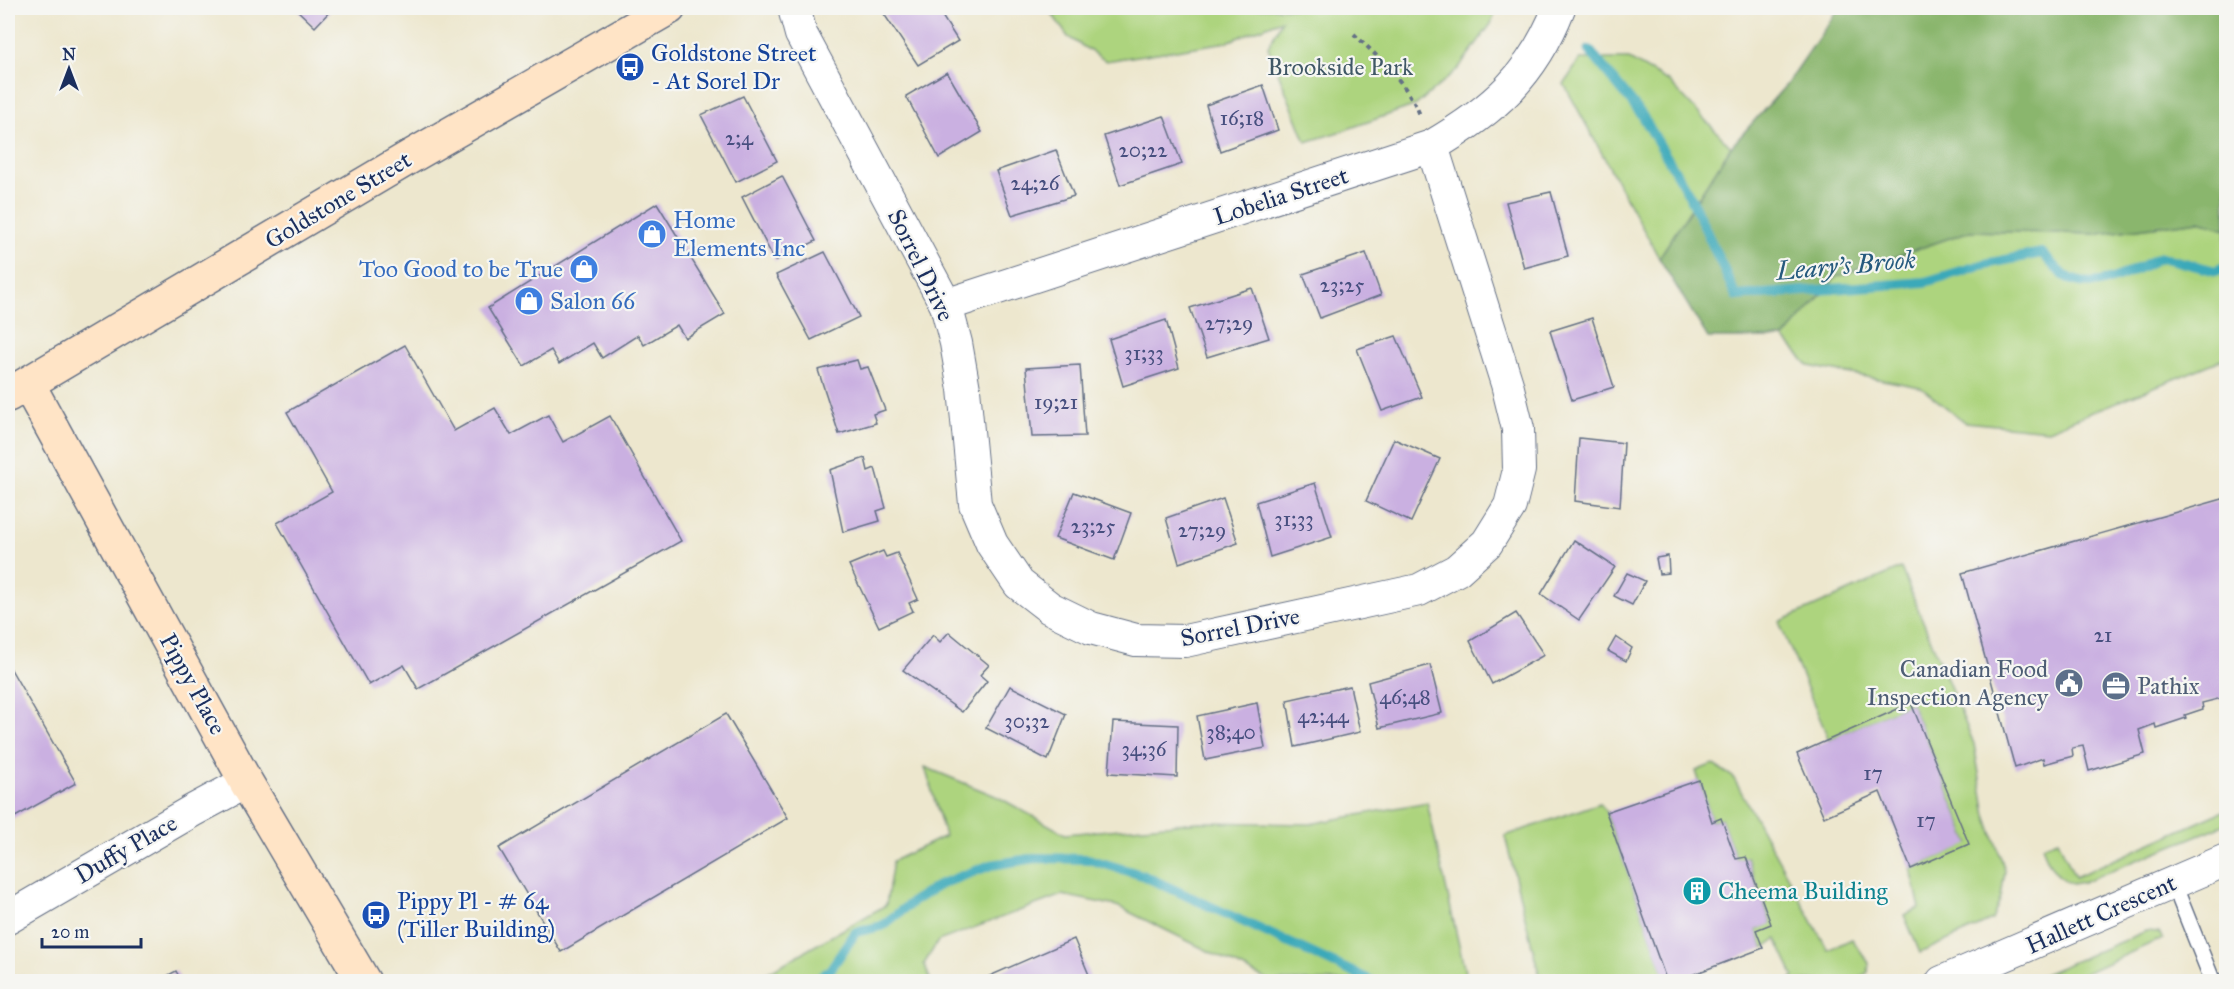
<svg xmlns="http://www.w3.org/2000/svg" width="2234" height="989" font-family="'IM FELL Great Primer',serif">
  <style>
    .green { fill: #add47e; stroke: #64826e; stroke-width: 1.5 }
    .forest { fill: #8ab66d; stroke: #527266; stroke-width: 1.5 }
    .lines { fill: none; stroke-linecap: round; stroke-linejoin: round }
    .stream { stroke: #3ba9b9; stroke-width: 10 }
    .building { fill: #cab0e1 }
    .lane-casing { stroke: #646f85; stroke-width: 18 }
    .street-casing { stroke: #646f85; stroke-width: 34 }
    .secondary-casing { stroke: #646f85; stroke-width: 36 }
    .path { stroke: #646f85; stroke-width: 4; stroke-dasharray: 4.5 4.5; stroke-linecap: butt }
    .lane { stroke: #fff; stroke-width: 15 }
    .street { stroke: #fff; stroke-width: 32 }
    .secondary { stroke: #ffe4c6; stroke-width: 33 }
    .labels { text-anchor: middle; stroke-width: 4.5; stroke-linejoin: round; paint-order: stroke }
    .number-label { font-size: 21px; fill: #474f7f }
    .transit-label { font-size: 24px; fill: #164399; stroke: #f6f6f2; text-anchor: start }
    .park-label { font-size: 24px; fill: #405866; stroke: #f6f6f2 }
    .street-label { font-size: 24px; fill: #1b2f5e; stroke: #f6f6f2 }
    .shop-label { font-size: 24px; fill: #366cbe; stroke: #f6f6f2; text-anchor: start }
    .service-label { font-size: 24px; fill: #4e5e75; stroke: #f6f6f2; text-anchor: end }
    .culture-label { font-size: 24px; fill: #0d838f; stroke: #f6f6f2; text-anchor: start }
    .water-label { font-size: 26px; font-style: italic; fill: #265a7e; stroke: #f6f6f2 }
  </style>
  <rect width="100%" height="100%" fill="#f6f6f2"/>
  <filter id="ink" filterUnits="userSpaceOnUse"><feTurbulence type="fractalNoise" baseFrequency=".0167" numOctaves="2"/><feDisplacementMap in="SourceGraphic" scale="12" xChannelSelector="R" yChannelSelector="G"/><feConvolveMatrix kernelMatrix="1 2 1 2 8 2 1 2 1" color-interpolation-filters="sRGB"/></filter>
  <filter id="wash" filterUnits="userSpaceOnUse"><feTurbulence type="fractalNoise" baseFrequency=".008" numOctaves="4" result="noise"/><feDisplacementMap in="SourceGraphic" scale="24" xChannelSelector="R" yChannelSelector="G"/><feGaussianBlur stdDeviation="1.35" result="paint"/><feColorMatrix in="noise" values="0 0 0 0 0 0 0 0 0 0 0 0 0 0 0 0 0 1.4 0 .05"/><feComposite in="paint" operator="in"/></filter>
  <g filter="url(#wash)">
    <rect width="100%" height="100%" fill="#ede7ce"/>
    <!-- green -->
    <g class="green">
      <path d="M1048 8H1497L1491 24 1458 69 1416 105 1342 131 1306 142 1268 47 1282 20 1227 42 1106 61 1068 37Z"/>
      <path d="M1580 59H1629L1668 81 1731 147 1659 258 1564 84Z"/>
      <path d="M2199 221 2226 229V358L2048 430 1965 422 1920 387 1809 366 1784 338 1836 277 1970 231 2098 234Z"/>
      <path d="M1901 568 1974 744 1986 815 2005 870 2001 897 1992 920 1920 953 1904 915 1920 908 1911 869 1969 843 1911 703 1829 740 1779 622Z"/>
      <path d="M1713 764 1733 777 1828 950 1852 939 1869 963 1868 972 1856 981H1788L1794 977 1776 939 1763 948 1756 930 1771 923 1747 857 1736 859 1721 818 1712 822 1696 771Z"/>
      <path d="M925 767 998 797 1065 834 1199 822 1310 824 1427 802 1467 981H1269L1117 906 1062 895 938 941 924 964 931 981H753L886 905 893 861 945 836Z"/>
      <path d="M1600 803 1606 812 1667 981H1543L1540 978 1505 836Z"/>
      <path d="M2226 810V824L2083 882 2072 884C2055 878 2048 862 2042 846L2058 840 2075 877Z"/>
      <path d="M2146 931 2159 932 2163 938 2068 981H2028Z"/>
    </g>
    <!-- forest -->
    <path class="forest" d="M1839 8H2226V229L2199 221 2098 234 1970 231 1836 277 1784 338H1708L1659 258 1731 147 1787 84Z"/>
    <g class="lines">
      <!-- stream -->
      <g class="stream">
        <path d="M1589 50 1642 115 1691 198 1736 296 1925 282 1985 264 2042 253C2049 260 2057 271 2065 276 2095 295 2134 270 2161 257L2216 271 2226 266"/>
        <path d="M815 982 830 970 856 932 882 926 915 900 941 884 991 865 1036 858 1088 859 1142 875 1374 982"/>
      </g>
    </g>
    <g id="blocks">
      <!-- building -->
      <g class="building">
        <path d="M295 8H333L315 27Z"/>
        <path d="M880 8H937L958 41 918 65Z"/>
        <path d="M947 72 982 132 939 158 906 96Z"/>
        <path d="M1263 85 1278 130 1220 151 1206 105Z"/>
        <path d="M743 96 777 161 736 182 701 115Z"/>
        <path d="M1164 116 1182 164 1120 185 1104 136Z"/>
        <path d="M1056 150 1074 196 1012 215 996 171Z"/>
        <path d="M782 176 816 241 775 261 742 197Z"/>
        <path d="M1551 192 1568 256 1524 268 1506 202Z"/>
        <path d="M657 203 725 314 685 338 677 325 644 345 638 335 602 358 593 343 559 364 551 350 524 366 488 308Z"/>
        <path d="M825 252 859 317 811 340 776 275Z"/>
        <path d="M1366 253 1381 295 1320 318 1303 274Z"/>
        <path d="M1252 288 1269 338 1207 357 1190 308Z"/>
        <path d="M1592 318 1614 387 1572 400 1550 331Z"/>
        <path d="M1166 320 1179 368 1123 386 1109 339Z"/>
        <path d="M1396 336 1422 397 1382 411 1357 349Z"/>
        <path d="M405 345 454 431 495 408 511 435 548 415 563 442 610 416 681 541 418 689 404 665 369 685 277 523 332 492 287 412Z"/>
        <path d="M857 360 860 369 868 367 885 410 873 414 876 423 839 434 818 370Z"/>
        <path d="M1080 365 1085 436 1032 437 1026 368Z"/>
        <path d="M1579 438 1624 443 1620 507 1575 501Z"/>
        <path d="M1394 439 1440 459 1411 522 1366 501Z"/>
        <path d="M865 458 868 471 875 468 886 508 877 511 880 521 843 532 830 470Z"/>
        <path d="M1315 483 1332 537 1270 557 1256 502Z"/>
        <path d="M1074 492 1131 513 1114 560 1055 538Z"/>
        <path d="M1223 498 1238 543 1179 563 1166 518Z"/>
        <path d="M2226 498V697L2202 703 2203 709 2185 715 2186 718 2156 728 2155 724 2139 730 2145 754 2089 771 2083 746 2072 748 2073 756 2044 764 2043 758 2015 768 1962 573Z"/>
        <path d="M1574 540 1615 567 1579 620 1541 594Z"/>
        <path d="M883 551 886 557 897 553 918 599 909 603 913 611 879 627 849 565Z"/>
        <path d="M1668 556 1669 573 1659 574 1656 558Z"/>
        <path d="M1627 573 1645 581 1632 605 1614 596Z"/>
        <path d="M1516 613 1544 655 1492 684 1470 641Z"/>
        <path d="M949 632 989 665 980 675 987 681 962 712 903 670 933 635 940 642Z"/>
        <path d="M1616 637 1632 648 1626 661 1608 651Z"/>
        <path d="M8 664 76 783 8 821Z"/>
        <path d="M1430 665 1442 713 1379 728 1368 682Z"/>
        <path d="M1010 686 1066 714 1048 760 986 728Z"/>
        <path d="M1350 686 1360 732 1295 747 1287 700Z"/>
        <path d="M1257 703 1265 748 1205 760 1197 716Z"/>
        <path d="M1911 703 1969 844 1911 869 1880 792 1824 817 1797 754Z"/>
        <path d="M726 714 788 818 561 952 499 848Z"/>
        <path d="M1113 722 1178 725 1177 777 1109 773Z"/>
        <path d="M1699 780 1712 822 1721 818 1736 859 1746 857 1771 924 1756 930 1763 948 1673 982H1667L1606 812Z"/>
        <path d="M1074 939 1092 982H976Z"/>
        <path d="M176 971 182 982H156Z"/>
      </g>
    </g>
  </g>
  <g filter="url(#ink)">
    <use href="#blocks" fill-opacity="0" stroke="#646f85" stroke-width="1.5"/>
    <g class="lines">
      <!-- lane casing -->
      <g class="lane-casing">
        <g id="lane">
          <path d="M2173 882 2213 982"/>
          <path d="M2224 982 2226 980"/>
        </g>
      </g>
      <!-- street casing -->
      <g class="street-casing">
        <g id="street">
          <path d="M794 8 801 34 946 305 956 343 964 389 975 504 992 544 1019 584 1050 608 1091 628 1136 640 1185 641 1419 590 1457 570 1487 543 1510 506 1519 470 1518 429 1507 384 1432 146"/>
          <path d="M946 305 1432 146C1494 110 1533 75 1559 8"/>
          <path d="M8 918 192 811 246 782"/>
          <path d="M1942 982 2226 860"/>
        </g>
      </g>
      <!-- secondary casing -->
      <g class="secondary-casing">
        <g id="secondary">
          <path d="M28 384 246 782 364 982"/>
          <path d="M8 395 410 157 669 8"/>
        </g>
      </g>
      <!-- path -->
      <path class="path" d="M1354 34C1379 58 1407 83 1420 115"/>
      <!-- lane -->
      <use href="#lane" class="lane"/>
      <!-- street -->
      <use href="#street" class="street"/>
      <!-- secondary -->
      <use href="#secondary" class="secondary"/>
    </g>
  </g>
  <!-- icons -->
  <defs>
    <g id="bus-disc" transform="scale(1.5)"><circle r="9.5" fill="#1a4fb4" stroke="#f6f6f2"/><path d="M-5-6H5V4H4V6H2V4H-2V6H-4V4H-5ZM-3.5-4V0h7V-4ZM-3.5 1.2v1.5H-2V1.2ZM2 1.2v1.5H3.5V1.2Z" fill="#fff"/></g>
    <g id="shop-disc" transform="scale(1.5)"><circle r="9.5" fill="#3f7fe0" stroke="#f6f6f2"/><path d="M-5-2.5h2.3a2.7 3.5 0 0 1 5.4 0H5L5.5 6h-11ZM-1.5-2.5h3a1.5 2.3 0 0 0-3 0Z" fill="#fff"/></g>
    <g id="civic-disc" transform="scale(1.5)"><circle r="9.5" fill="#5c6f8a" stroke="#f6f6f2"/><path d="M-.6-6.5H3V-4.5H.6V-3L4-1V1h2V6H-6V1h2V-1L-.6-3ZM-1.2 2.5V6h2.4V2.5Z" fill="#fff"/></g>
    <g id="office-disc" transform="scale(1.5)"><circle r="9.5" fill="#5c6f8a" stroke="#f6f6f2"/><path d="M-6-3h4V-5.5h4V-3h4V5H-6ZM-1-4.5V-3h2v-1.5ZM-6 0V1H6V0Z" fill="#fff"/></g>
    <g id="building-disc" transform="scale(1.5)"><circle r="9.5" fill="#0f9aa8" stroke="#f6f6f2"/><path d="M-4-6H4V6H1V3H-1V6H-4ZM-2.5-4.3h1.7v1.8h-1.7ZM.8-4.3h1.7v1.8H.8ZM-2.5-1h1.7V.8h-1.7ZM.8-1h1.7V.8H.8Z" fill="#fff"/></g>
  </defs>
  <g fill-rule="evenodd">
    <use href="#bus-disc" x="630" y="67"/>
    <use href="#shop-disc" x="652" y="234"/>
    <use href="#shop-disc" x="584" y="269"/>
    <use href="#shop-disc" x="529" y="301"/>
    <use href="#civic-disc" x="2069" y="683"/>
    <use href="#office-disc" x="2116" y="686"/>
    <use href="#building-disc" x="1697" y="891"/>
    <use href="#bus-disc" x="376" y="915"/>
  </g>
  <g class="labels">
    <!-- number labels -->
    <g class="number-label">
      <text x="1242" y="125">16;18</text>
      <text x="739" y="145">2;4</text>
      <text x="1143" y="157">20;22</text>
      <text x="1035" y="190">24;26</text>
      <text x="1342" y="292">23;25</text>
      <text x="1229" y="330">27;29</text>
      <text x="1144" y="360">31;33</text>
      <text x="1056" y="409">19;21</text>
      <text x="1294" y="526">31;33</text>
      <text x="1093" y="533">23;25</text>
      <text x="1202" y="537">27;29</text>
      <text x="2103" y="642">21</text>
      <text x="1405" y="704">46;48</text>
      <text x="1323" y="723">42;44</text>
      <text x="1027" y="728">30;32</text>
      <text x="1231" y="739">38;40</text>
      <text x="1144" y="756">34;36</text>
      <text x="1873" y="780">17</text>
      <text x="1926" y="827">17</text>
    </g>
    <!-- transit labels -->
    <g class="transit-label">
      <text x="651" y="61">Goldstone Street<tspan x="651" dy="28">- At Sorel Dr</tspan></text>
      <text x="397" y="909">Pippy Pl - # 64<tspan x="397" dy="28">(Tiller Building)</tspan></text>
    </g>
    <!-- park labels -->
    <g class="park-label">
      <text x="1340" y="75">Brookside Park</text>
    </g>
    <!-- street labels -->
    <g class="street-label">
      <text transform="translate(1281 196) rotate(-18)" y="8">Lobelia Street</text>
      <text transform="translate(338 200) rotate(-31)" y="8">Goldstone Street</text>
      <text transform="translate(921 265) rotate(64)" y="8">Sorrel Drive</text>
      <text transform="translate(1240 627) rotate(-11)" y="8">Sorrel Drive</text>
      <text transform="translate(193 684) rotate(61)" y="8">Pippy Place</text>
      <text transform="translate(126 849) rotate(-30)" y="8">Duffy Place</text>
      <text transform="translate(2101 914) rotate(-24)" y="8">Hallett Crescent</text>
    </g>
    <!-- shop labels -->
    <g class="shop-label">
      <text x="673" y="228">Home<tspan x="673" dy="28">Elements Inc</tspan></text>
      <text x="563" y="277" text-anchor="end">Too Good to be True</text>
      <text x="550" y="309">Salon 66</text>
    </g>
    <!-- service labels -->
    <g class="service-label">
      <text x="2048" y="677">Canadian Food<tspan x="2048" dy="28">Inspection Agency</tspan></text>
      <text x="2137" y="694" text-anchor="start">Pathix</text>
    </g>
    <!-- culture labels -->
    <g class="culture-label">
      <text x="1718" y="899">Cheema Building</text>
    </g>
    <!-- water labels -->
    <g class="water-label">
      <text transform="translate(1846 265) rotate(-5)" y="9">Leary's Brook</text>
    </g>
  </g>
  <!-- margin -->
  <rect width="2234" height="989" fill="none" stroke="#f6f6f2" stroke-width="30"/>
  <!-- north arrow -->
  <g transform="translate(69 69)" stroke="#f6f6f2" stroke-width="4.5" paint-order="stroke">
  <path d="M0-4.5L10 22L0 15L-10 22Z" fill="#1b2f5e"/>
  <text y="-9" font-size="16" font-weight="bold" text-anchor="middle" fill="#1b2f5e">N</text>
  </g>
  <!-- scale -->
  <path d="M42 938v9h99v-9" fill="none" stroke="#1b2f5e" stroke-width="3"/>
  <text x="51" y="938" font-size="18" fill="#1b2f5e" stroke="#f6f6f2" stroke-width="4.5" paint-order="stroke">20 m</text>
</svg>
